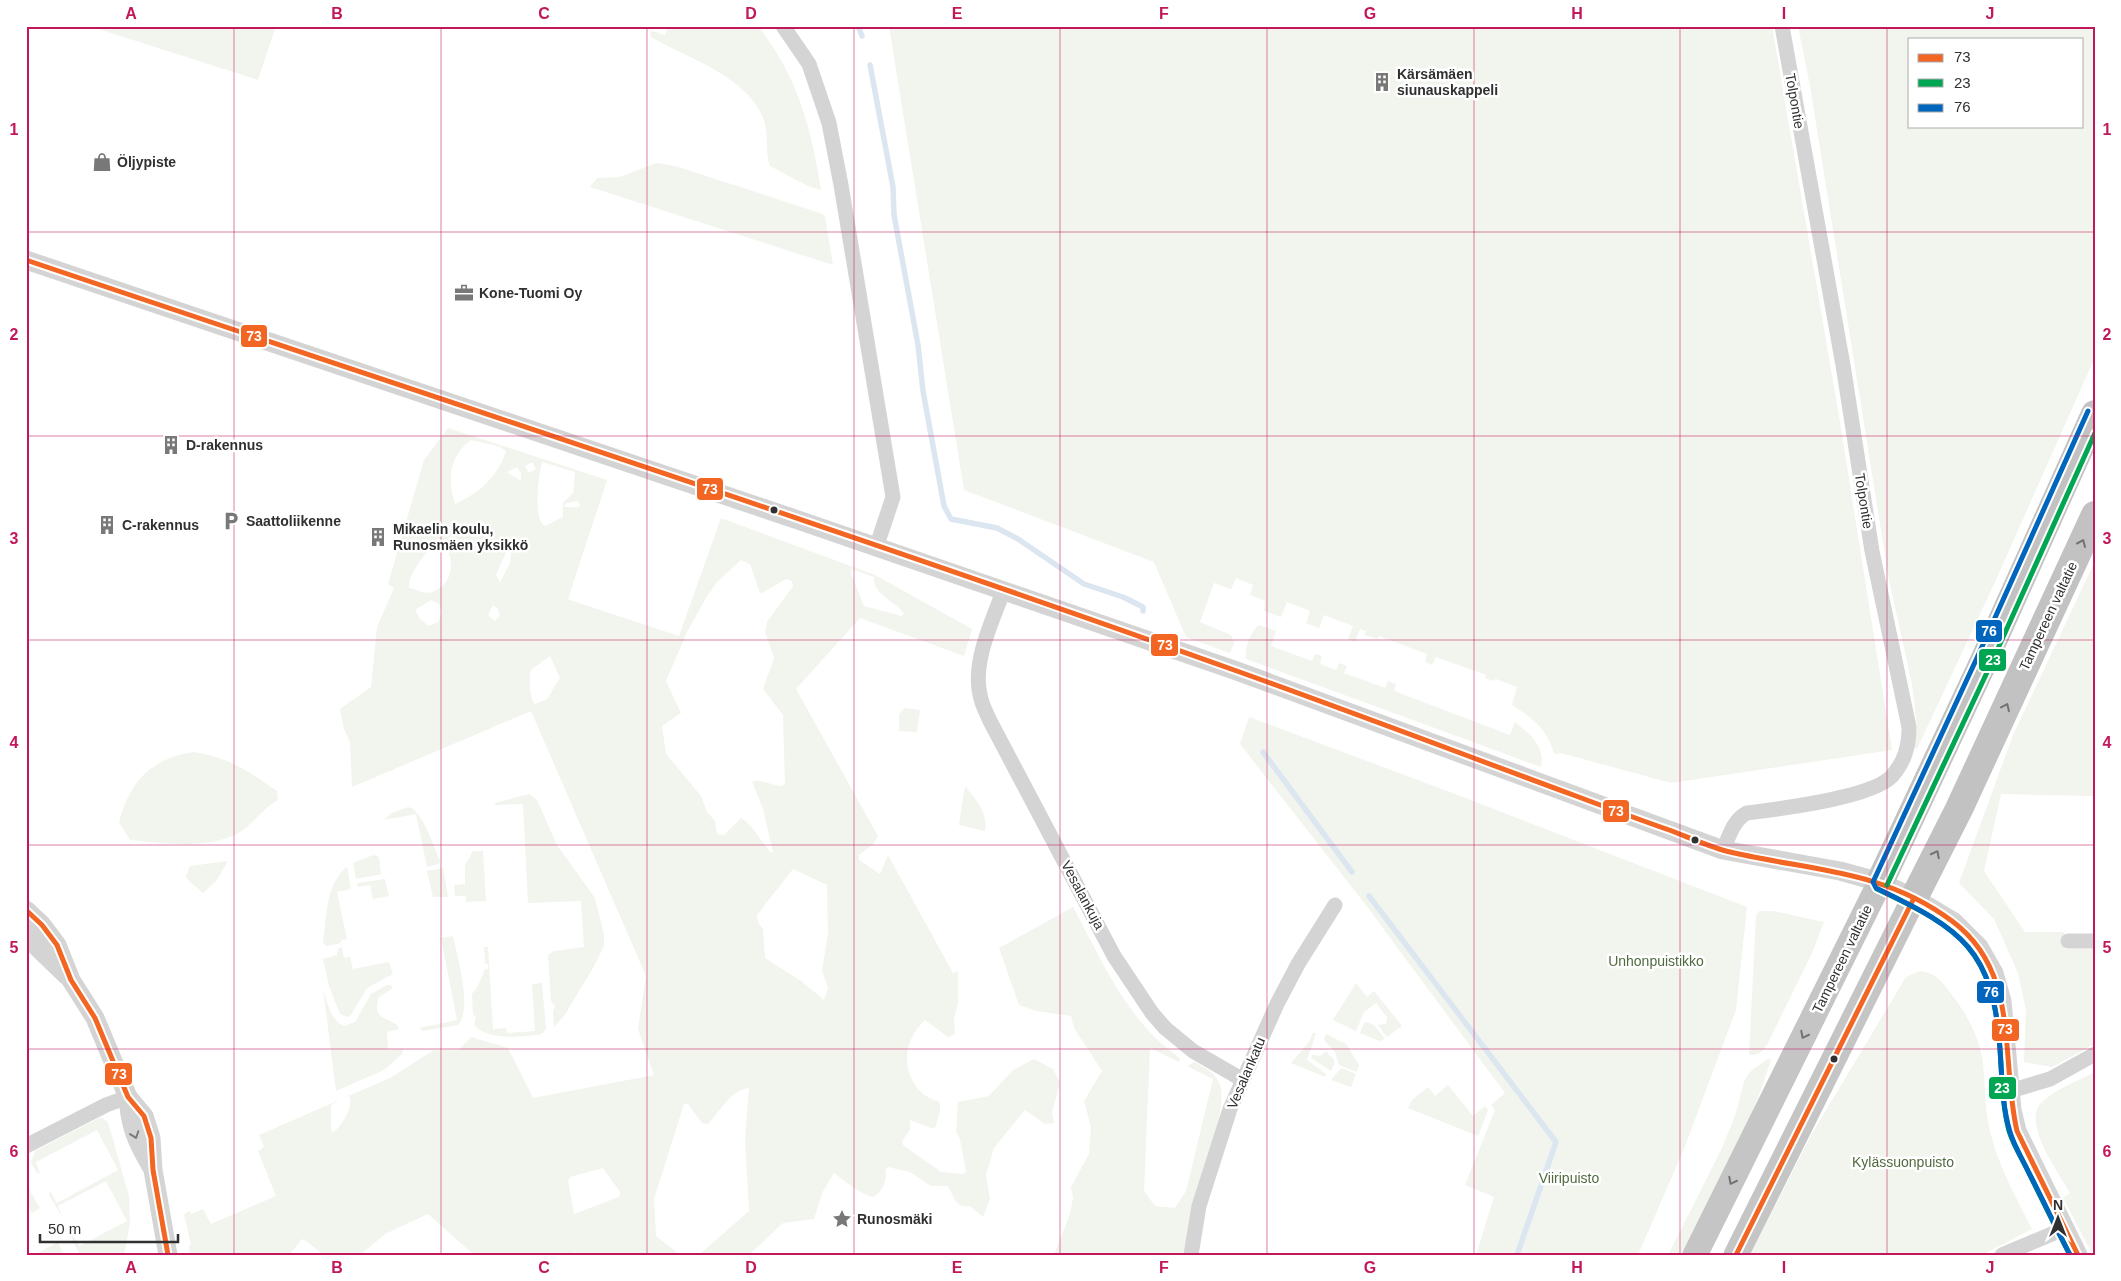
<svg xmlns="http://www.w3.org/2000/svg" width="2121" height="1281" font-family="Helvetica,sans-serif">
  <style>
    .green { fill: #f1f5ed; fill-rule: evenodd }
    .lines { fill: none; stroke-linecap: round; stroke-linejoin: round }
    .stream { stroke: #dbe6f1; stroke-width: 5.5 }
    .minor { stroke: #d4d4d4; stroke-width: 15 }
    .tertiary { stroke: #d4d4d4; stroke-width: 19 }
    .trunk { stroke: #c5c5c5; stroke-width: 25 }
    .motorway { stroke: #c2c2c2; stroke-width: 28 }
    .bus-1-casing { stroke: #fff; stroke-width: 9 }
    .bus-2-casing { stroke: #fff; stroke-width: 9 }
    .bus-3-casing { stroke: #fff; stroke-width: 9 }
    .bus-1 { stroke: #f26522; stroke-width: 5 }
    .bus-2 { stroke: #00a651; stroke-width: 5 }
    .bus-3 { stroke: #0065bd; stroke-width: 5 }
    .oneway { stroke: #727272 }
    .oneway2 { stroke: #737373 }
    .oneway3 { stroke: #7a7a7a }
    .grid { fill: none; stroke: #c2185b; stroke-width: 1; stroke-opacity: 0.55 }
    .bus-dot { fill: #303030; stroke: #fff; stroke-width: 2 }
    .labels { text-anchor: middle; stroke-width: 5; stroke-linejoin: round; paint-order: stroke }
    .poi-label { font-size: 14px; font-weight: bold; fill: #303030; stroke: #fff; text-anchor: start }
    .street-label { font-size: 14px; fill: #303030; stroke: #fff }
    .park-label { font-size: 14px; fill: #506a3f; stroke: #fff }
    .line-badge { stroke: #fff; stroke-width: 2 }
    .badge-label { font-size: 14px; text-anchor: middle; font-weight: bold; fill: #fff }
    .neatline { fill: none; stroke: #c2185b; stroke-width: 2 }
    .grid-label { font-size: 16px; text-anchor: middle; font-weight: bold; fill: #c2185b }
  </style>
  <rect width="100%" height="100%" fill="#fff"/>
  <!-- green -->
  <g class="green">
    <path d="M89 26H276L258 80Z"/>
    <path d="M668 26H758C798 77 811 127 821 190L808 186 770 166C765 154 769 135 764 120 748 76 687 58 651 37L650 33 652 31 665 35Z"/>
    <path d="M889 26H1772L1839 416 1892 750 1671 783 1561 753 1554 754C1548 730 1533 718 1512 705L1517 687 1496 679 1494 681 1485 678 1486 675 1436 657 1432 665 1425 662 1427 654 1379 636 1377 639 1364 635 1366 631 1360 629 1355 642 1348 639 1353 626 1324 615 1319 628 1306 623 1310 611 1287 602 1281 617 1264 611 1265 601 1250 595 1253 585 1236 578 1231 589 1214 583 1200 622 1231 635 1234 643 1230 653 1186 637 1154 562 964 490Z"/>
    <path d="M1798 26H2095V357L1995 582 1917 749 1913 747 1917 728 1912 684 1889 580 1810 86ZM1910 39H2082V126H1910Z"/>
    <path d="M656 163 675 166 820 213 825 216 833 265 590 187 597 178 620 177Z"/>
    <path d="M448 428 607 480 568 599 570 600 679 636 721 518 875 575 972 629 964 656 860 618 796 689 878 836 874 844 859 855V860L880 874 888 855 953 973 958 971V1003L954 1019 955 1034 948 1037 925 1020C903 1040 900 1072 922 1093 927 1098 934 1099 940 1103V1112L935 1128H931L910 1120V1130L902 1141 903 1145 941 1172 963 1174 966 1172 960 1139 956 1132 958 1102 989 1096 1012 1071 1034 1059 1053 1069 1060 1083 1052 1112 1054 1123 1045 1124 1025 1110 994 1148 986 1175 990 1199 983 1217 970 1206C955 1209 955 1196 947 1186H931L910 1172 888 1167 885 1170C888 1179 882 1193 873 1197 857 1192 846 1182 834 1173L822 1193 814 1219 783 1223 749 1255H579L576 1252 568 1255H474L428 1214 385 1234 360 1255H323L308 1242 302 1239 289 1255H190L189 1246 191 1245 184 1214 190 1211 191 1214 203 1209 211 1224 276 1196 258 1151 264 1147 259 1135 390 1078 434 1050H459L471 1037 508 1048 533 1098 654 1075 638 1029 646 976 531 711 352 787 350 742 344 729 340 709 371 687 377 627 394 588 388 584 424 460ZM471 440 498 446 506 451C498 477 479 493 455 504 447 480 449 456 471 440ZM532 462 536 469 529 473 525 466ZM542 462 575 472 573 493 563 503V517L545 526C532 519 539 475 542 462ZM517 467 521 473V481L507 472ZM577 501 580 504 579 507H564L566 503ZM439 539C456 553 456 584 432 592 424 595 417 589 409 588 406 576 430 547 439 539ZM507 550 511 553 510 563 500 582 496 575ZM741 560 750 564 760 593 764 592 786 579 792 581 793 586 767 622 765 632 774 658 763 689 783 715 785 783 782 786C773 786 759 778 752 782L763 809 773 852 771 853 750 825 741 818 724 835 717 834 715 821 707 812 701 796 666 754 662 726 681 713 666 681 687 632 706 598 717 582ZM852 569 874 577C873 597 898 601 904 614L901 616 864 606 851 574ZM431 600 439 604 442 613 438 622 429 626 420 619 415 610ZM493 605 498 609 500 615 495 621 488 615ZM550 656 560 678 547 699 535 704C529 698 529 679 531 670ZM793 869 827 885 828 933 822 971 828 988 824 1000 801 981 765 958 763 929 758 922 757 915ZM749 1088 745 1140 749 1211 701 1253H678L656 1236 654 1199 684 1104H688L702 1123 708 1124C720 1112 730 1090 749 1088ZM349 1095C354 1104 343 1126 333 1132L331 1130V1105ZM603 1168 620 1192 619 1197 574 1214 568 1180 570 1177Z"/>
    <path d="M2095 561V796L2001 794 1984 871 2025 932H2064V949H2095V1044L2052 1067 2024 1062 2026 1010 2018 973 1994 919 1959 883 2013 735Z"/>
    <path d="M1259 625 1276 631 1271 646 1312 661 1315 654 1322 656 1320 664 1336 670 1339 663 1347 666 1344 673 1385 688 1388 681 1396 684 1394 691 1510 735 1515 722C1529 733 1546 747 1541 767L1246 659C1244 650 1251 630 1259 625Z"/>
    <path d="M905 708 920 710 917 732 899 731V714Z"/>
    <path d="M1249 717 1450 792 1747 907 1736 1010 1684 1149 1638 1255H1476L1494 1197 1465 1185 1495 1110 1491 1105 1505 1093 1365 904 1240 744Z"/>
    <path d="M193 752C231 758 246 770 277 791L278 800C263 808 254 823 240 832 211 850 162 843 130 840L119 822C130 781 151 759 193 752Z"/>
    <path d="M965 786C976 800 988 812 985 831L959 825Z"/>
    <path d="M529 794 537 800 557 845 595 898 604 934V946L593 968 564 1016 554 1027 553 1012 555 1006 551 1001 548 955 554 951 584 947 581 901 528 903 523 804 495 805V803Z"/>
    <path d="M408 807C422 809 434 847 440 861L439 864 427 867 416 814 384 820 392 813Z"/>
    <path d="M473 851H483L486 901 466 902V896H455L454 885 465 884V865Z"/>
    <path d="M373 855 379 857 381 874 356 879 353 863Z"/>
    <path d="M228 861 216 881 203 893 189 881 186 876 190 866Z"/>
    <path d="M347 867 351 889 337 892 347 939 341 940V943L327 946 323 943C327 917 325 884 347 867Z"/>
    <path d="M443 868 448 897H433L427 871Z"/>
    <path d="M385 879 389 896 373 899 370 885 358 887 357 883Z"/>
    <path d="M1073 907C1103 962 1127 1022 1180 1058L1179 1062 1150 1048 1144 1191 1155 1206 1175 1208 1186 1191 1213 1079 1187 1066 1195 1062C1205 1068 1216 1073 1220 1085 1227 1111 1207 1153 1200 1179 1193 1204 1189 1230 1184 1255H1054L1070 1214 1073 1198 1071 1187 1089 1154 1091 1127 1084 1101 1102 1071 1074 1028 1071 1016 1036 1011 1019 1005 999 948Z"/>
    <path d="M1759 911H1773L1824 922 1812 953 1768 1043C1763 1051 1759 1056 1749 1055L1756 916Z"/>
    <path d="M453 936C457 956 473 1009 458 1025L423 1031 419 1028 457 1020 441 938Z"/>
    <path d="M342 947 344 958 350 957 353 969 389 962 393 974 367 988 351 1015 348 1017 340 1014 329 986 323 959 337 955 338 949Z"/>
    <path d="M484 947H488L493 1029 506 1028 507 1033 535 1031 532 984 542 983 546 1029 542 1034C524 1037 487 1041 474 1025L476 1016 473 1015 472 994 478 986 485 969H488V964H485Z"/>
    <path d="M1920 971C1937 973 1942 982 1952 995 1967 1014 1980 1039 1983 1063 1986 1093 1984 1113 1993 1142 2002 1173 2018 1201 2032 1229L1982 1255H1750L1810 1137 1906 977Z"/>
    <path d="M1356 983 1367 997 1374 991 1402 1026 1387 1037 1378 1025 1386 1024 1387 1017 1376 1003 1364 1012 1356 1031 1333 1020Z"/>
    <path d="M387 985H391L393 988 379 997C371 1020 388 1017 398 1026L399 1029 387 1032 388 1050 403 1049 402 1054 384 1070 336 1091 323 988C327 1002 330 1020 344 1026L355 1022 371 994Z"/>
    <path d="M1367 1022 1375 1026 1385 1039 1379 1041 1360 1033 1364 1023Z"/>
    <path d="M1313 1033H1316L1307 1060 1326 1074 1325 1077 1291 1063 1309 1042Z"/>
    <path d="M1326 1034 1346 1044 1359 1065 1357 1072 1339 1065 1335 1052 1324 1040Z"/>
    <path d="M1325 1052H1328V1054L1334 1059V1065L1331 1071 1311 1058 1312 1055 1320 1056Z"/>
    <path d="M1768 1059H1771C1751 1128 1714 1191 1682 1255H1668L1721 1150 1735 1116 1745 1079 1752 1070Z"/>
    <path d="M1341 1068 1356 1074 1351 1087 1331 1080Z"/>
    <path d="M2095 1072V1255H2093L2063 1198 2070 1193C2059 1174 2022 1123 2041 1103 2055 1089 2078 1081 2095 1072Z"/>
    <path d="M1448 1085 1473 1116 1485 1106 1488 1110 1478 1136 1408 1108 1412 1100 1428 1087 1435 1096Z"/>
    <path d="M101 1117 108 1122 129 1196 130 1223 124 1255H80L71 1237 73 1235 79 1246 127 1221 106 1181 58 1206 63 1218 49 1195 50 1191 57 1203 118 1170 97 1130 36 1162 40 1174 36 1172 31 1162 35 1151Z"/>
    <path d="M26 1184 40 1208 32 1213 26 1202Z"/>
    <path d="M58 1242 63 1253 59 1255H34Z"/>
  </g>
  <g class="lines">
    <!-- stream -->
    <g class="stream">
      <path d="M858 26 862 36"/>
      <path d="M870 65 893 187 894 215 918 345 923 391 944 506 951 519 997 528 1018 539 1084 584 1123 597 1143 607V611"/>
      <path d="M1263 752 1352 872"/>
      <path d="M1369 896 1556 1142 1517 1255"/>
    </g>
    <!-- minor -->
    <g class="minor">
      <path d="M783 26 809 64 829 123 841 185 893 497 876 548"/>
      <path d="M1003 592C991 624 971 665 981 699 983 707 987 714 990 721L1114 956 1152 1013 1165 1028 1193 1051 1243 1080"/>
      <path d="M1723 850C1729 837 1733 820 1747 813 1778 809 1872 798 1892 776 1905 761 1909 746 1909 727L1872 551 1843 365 1782 26"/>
      <path d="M2068 941H2095"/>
      <path d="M2010 1091 2050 1079 2095 1054"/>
      <path d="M26 1146 106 1105 128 1097"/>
      <path d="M1191 1255 1199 1206 1230 1109 1277 1004 1298 964 1335 905"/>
      <path d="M2002 1255 2066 1228"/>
    </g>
    <!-- tertiary -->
    <g class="tertiary">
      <path d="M26 260 798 520 1234 670 1723 850 1840 871 1880 882 1914 898 1954 922 1979 947 1994 973 2002 1001 2012 1110 2017 1131 2078 1255"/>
      <path d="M26 910 42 925 57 945 71 980 95 1018 128 1097 144 1116 151 1138 153 1170 168 1255"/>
      <path d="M26 933 38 948 67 976"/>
      <path d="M128 1097C130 1126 136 1141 151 1166"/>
    </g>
    <!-- trunk -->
    <g class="trunk">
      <path d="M1695 1255 1880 882"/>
      <path d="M1736 1255 1914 898"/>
    </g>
    <!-- motorway -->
    <g class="motorway">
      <path d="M1880 882 1983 663 2095 414"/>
      <path d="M1914 898 1959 809 2095 515"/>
    </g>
    <!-- bus-1 casing -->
    <g class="bus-1-casing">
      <g id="bus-1">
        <path d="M26 260C429 396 834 527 1234 670 1349 711 1462 754 1576 796 1608 808 1640 820 1672 831 1690 838 1708 846 1726 851 1807 871 1881 868 1952 921 2021 972 2000 1058 2017 1131L2078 1255"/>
        <path d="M26 910 42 925 57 945 71 980 95 1018 128 1097 144 1116 151 1138 153 1170 168 1255"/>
        <path d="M1736 1255 1914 898"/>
      </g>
    </g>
    <!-- bus-2 casing -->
    <g class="bus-2-casing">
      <g id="bus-2">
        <path d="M1887 885 1990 666 2095 433"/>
        <path d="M1877 889C1962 929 1993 950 2000 1048 2002 1076 2002 1105 2009 1131 2013 1144 2021 1157 2027 1169 2041 1198 2055 1226 2070 1255"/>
      </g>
    </g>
    <!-- bus-3 casing -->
    <g class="bus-3-casing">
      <path id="bus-3" d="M2070 1255C2056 1228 2043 1200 2029 1173 2023 1160 2014 1146 2010 1132 2002 1106 2002 1077 2000 1050 1993 949 1963 930 1876 888L1873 882 1976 660 2088 411"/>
    </g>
    <!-- bus-1 -->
    <use href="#bus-1" class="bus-1"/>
    <!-- bus-2 -->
    <use href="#bus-2" class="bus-2"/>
    <!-- bus-3 -->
    <use href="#bus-3" class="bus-3"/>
  </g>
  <!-- one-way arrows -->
  <defs><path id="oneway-chevron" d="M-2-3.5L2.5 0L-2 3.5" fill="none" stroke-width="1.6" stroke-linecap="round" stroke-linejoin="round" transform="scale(1.25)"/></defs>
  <g class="oneway">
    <use href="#oneway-chevron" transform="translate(2082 543) rotate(-66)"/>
    <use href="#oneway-chevron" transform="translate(2006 707) rotate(-65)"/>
    <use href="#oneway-chevron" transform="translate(1936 854) rotate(-63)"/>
  </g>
  <g class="oneway2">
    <use href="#oneway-chevron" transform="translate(1804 1035) rotate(117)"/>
    <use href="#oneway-chevron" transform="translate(1732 1181) rotate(117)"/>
  </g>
  <use class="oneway3" href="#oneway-chevron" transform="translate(135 1135) rotate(71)"/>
  <!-- grid -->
  <path class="grid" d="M234 26V1255M441 26V1255M647 26V1255M854 26V1255M1060 26V1255M1267 26V1255M1474 26V1255M1680 26V1255M1887 26V1255M26 232H2095M26 436H2095M26 640H2095M26 845H2095M26 1049H2095"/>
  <!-- icons -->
  <defs>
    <g id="building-bare" transform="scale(1.5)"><path d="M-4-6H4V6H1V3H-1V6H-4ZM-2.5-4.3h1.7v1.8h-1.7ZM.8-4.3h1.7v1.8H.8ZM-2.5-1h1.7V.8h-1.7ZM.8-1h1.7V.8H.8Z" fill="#787878" stroke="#fff" stroke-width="2.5" paint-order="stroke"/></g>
    <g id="shop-bare" transform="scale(1.5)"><path d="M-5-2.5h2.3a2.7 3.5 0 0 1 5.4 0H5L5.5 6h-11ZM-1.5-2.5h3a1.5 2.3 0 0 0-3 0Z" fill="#787878" stroke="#fff" stroke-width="2.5" paint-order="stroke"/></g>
    <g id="office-bare" transform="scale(1.5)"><path d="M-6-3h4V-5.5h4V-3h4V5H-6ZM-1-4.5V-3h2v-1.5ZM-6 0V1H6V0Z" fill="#787878" stroke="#fff" stroke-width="2.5" paint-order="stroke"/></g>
    <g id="parking-bare" transform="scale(1.5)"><path d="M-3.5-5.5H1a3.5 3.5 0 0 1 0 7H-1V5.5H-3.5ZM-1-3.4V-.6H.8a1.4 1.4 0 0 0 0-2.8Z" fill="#787878" stroke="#fff" stroke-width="2.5" paint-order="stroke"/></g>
    <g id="sight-bare" transform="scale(1.5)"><path d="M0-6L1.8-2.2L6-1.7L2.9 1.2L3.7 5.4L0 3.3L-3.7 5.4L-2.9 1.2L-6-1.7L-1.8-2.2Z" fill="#787878" stroke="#fff" stroke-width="2.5" paint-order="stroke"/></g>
  </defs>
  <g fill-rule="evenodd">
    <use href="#building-bare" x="1382" y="82"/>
    <use href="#shop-bare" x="102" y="162"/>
    <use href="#office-bare" x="464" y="293"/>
    <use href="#building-bare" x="171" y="445"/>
    <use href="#parking-bare" x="231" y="521"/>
    <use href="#building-bare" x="107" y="525"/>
    <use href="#building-bare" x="378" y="537"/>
    <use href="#sight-bare" x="842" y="1219"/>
  </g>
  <!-- markers -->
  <g class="bus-dot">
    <circle cx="774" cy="510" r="4.5"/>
    <circle cx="1695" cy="840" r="4.5"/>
    <circle cx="1834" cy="1059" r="4.5"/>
  </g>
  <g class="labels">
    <!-- poi labels -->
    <g class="poi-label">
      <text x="1397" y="79">Kärsämäen<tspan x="1397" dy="16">siunauskappeli</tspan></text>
      <text x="117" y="167">Öljypiste</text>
      <text x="479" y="298">Kone-Tuomi Oy</text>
      <text x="186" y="450">D-rakennus</text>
      <text x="246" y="526">Saattoliikenne</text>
      <text x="122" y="530">C-rakennus</text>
      <text x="393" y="534">Mikaelin koulu,<tspan x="393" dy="16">Runosmäen yksikkö</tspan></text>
      <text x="857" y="1224">Runosmäki</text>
    </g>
    <!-- street labels -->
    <g class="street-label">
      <text transform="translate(1795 101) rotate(80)" y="5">Tolpontie</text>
      <text transform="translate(1864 501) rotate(81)" y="5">Tolpontie</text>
      <text transform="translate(2048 616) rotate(-65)" y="5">Tampereen valtatie</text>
      <text transform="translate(1083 895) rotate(62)" y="5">Vesalankuja</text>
      <text transform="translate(1842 959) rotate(-64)" y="5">Tampereen valtatie</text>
      <text transform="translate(1246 1073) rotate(-67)" y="5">Vesalankatu</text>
    </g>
    <!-- park labels -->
    <g class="park-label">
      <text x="1656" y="966">Unhonpuistikko</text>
      <text x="1903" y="1167">Kylässuonpuisto</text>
      <text x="1569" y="1183">Viiripuisto</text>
    </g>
  </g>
  <g class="line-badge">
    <rect x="240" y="324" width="28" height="24" rx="5" fill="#f26522"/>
    <rect x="696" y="477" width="28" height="24" rx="5" fill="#f26522"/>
    <rect x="1975" y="619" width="28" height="24" rx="5" fill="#0065bd"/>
    <rect x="1150" y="633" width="29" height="24" rx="5" fill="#f26522"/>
    <rect x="1978" y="648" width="29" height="24" rx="5" fill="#00a651"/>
    <rect x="1602" y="799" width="28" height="24" rx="5" fill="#f26522"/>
    <rect x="1976" y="980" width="29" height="24" rx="5" fill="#0065bd"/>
    <rect x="1991" y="1018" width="29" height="24" rx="5" fill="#f26522"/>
    <rect x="104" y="1062" width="29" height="24" rx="5" fill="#f26522"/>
    <rect x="1988" y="1076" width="29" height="24" rx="5" fill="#00a651"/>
  </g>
  <g class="badge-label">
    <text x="254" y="341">73</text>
    <text x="710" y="494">73</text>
    <text x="1989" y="636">76</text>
    <text x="1165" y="650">73</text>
    <text x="1993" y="665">23</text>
    <text x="1616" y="816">73</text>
    <text x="1991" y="997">76</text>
    <text x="2005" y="1034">73</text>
    <text x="119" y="1079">73</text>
    <text x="2002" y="1093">23</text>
  </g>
  <!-- border -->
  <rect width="2121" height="1281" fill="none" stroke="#ffffff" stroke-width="55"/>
  <!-- legend -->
  <rect x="1908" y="38" width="175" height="90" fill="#ffffff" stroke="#acacac"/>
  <rect x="1918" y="54" width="25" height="8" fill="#f26522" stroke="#acacac"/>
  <text x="1954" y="62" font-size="15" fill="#303030">73</text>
  <rect x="1918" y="79" width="25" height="8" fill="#00a651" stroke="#acacac"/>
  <text x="1954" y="88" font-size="15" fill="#303030">23</text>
  <rect x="1918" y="104" width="25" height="8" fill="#0065bd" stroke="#acacac"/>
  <text x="1954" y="112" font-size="15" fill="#303030">76</text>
  <!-- north arrow -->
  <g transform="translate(2058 1218)" stroke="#ffffff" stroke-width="4" paint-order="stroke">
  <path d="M0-4L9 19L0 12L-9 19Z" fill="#303030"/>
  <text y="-8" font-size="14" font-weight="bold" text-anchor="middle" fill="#303030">N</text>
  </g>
  <!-- scale -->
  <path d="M40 1234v8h138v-8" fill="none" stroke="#303030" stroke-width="2.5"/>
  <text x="48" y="1234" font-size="15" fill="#303030" stroke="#ffffff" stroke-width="4" paint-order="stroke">50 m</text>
  <rect x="28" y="28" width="2066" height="1226" class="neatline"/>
  <g class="grid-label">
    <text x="131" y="19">A</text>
    <text x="337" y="19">B</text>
    <text x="544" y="19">C</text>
    <text x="751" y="19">D</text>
    <text x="957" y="19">E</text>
    <text x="1164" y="19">F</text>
    <text x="1370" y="19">G</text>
    <text x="1577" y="19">H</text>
    <text x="1784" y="19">I</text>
    <text x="1990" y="19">J</text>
    <text x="14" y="135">1</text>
    <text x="2107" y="135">1</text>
    <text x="14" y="340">2</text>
    <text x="2107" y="340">2</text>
    <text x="14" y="544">3</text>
    <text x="2107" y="544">3</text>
    <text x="14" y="748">4</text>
    <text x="2107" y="748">4</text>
    <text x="14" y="953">5</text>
    <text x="2107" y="953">5</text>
    <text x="14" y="1157">6</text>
    <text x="2107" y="1157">6</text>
    <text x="131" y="1273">A</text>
    <text x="337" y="1273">B</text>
    <text x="544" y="1273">C</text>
    <text x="751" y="1273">D</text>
    <text x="957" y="1273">E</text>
    <text x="1164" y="1273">F</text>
    <text x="1370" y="1273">G</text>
    <text x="1577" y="1273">H</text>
    <text x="1784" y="1273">I</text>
    <text x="1990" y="1273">J</text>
  </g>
</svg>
